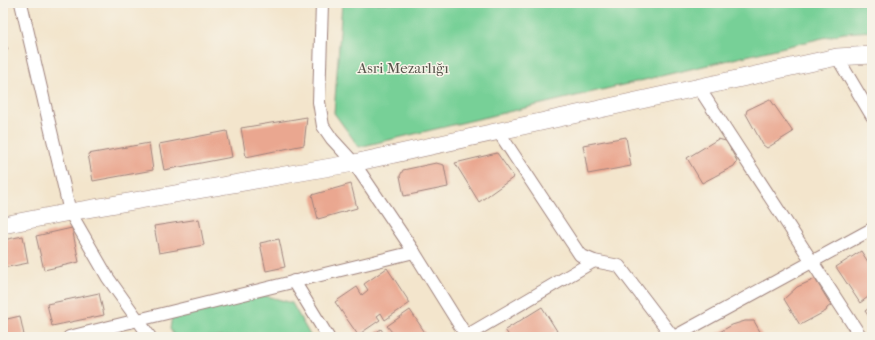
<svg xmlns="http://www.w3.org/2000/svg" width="875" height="340" font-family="'IM FELL French Canon',serif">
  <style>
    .green { fill: #77d097; stroke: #607861 }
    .building { fill: #eaa790 }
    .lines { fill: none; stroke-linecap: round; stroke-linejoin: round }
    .street-casing { stroke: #9e827c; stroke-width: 14 }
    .secondary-casing { stroke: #9e827c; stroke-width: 18 }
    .street { stroke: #fff; stroke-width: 12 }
    .secondary { stroke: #fff; stroke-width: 17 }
    .labels { text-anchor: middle; stroke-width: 3; stroke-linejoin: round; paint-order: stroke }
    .park-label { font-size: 15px; fill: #58544b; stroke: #f7f3e8 }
  </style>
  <rect width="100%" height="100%" fill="#f7f3e8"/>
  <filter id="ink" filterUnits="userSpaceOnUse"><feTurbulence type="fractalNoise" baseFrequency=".025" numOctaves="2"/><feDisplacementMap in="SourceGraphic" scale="8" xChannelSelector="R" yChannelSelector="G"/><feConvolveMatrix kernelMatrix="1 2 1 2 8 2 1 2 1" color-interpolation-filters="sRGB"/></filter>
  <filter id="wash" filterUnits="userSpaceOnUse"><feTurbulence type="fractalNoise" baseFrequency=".012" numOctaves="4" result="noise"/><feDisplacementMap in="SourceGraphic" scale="16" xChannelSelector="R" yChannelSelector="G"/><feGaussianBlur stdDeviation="0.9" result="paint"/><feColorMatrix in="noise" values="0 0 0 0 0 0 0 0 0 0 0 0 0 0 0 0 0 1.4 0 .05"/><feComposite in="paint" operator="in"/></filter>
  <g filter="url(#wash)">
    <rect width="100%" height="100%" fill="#f3e5cc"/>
    <!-- green -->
    <g class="green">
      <path d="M342 3H872V31L844 33 359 147 334 113Z"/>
      <path d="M267 296 292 303 311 337H175L170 329 172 316Z"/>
    </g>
    <g id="blocks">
      <!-- building -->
      <g class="building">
        <path d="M3 45 8 48 3 55Z"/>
        <path d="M770 99 793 132 767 148 763 145 746 114 747 110Z"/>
        <path d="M307 117 304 145 246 157 241 128Z"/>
        <path d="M227 131 232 157 164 170 159 144Z"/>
        <path d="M626 137 631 166 588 174 583 145Z"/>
        <path d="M718 139 726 141 737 161 734 166 702 183 687 158Z"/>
        <path d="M149 143 153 170 93 181 88 154Z"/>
        <path d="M497 153 514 177 479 202 455 163Z"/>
        <path d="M436 163 444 165 448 187 404 196 400 176 403 170Z"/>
        <path d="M351 184 357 208 318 219 312 195Z"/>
        <path d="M199 219 204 245 159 253 154 226Z"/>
        <path d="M72 228 79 262 44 270 36 236Z"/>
        <path d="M23 236 28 263 3 268V240Z"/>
        <path d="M279 239 285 267 266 271 260 243Z"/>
        <path d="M861 251 872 268V294L860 303 836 267Z"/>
        <path d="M387 268 410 303 385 320 381 313 377 316 380 320 358 335 335 302 357 287 362 295 368 290 364 284Z"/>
        <path d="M815 279 831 305 827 308 826 311 800 325 784 299 797 287Z"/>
        <path d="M99 293 104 315 52 326 47 304Z"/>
        <path d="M872 306V321L865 311Z"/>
        <path d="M542 307 557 331 547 337H510L505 330Z"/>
        <path d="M410 310 428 337H369L381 329 386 337 392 332 387 326Z"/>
        <path d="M20 316 24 335 14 337H3V320Z"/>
        <path d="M745 321H754L763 337H711L732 325Z"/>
      </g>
    </g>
  </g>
  <g filter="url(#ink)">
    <use href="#blocks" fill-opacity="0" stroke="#9e827c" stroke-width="1"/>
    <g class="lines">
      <!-- street casing -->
      <g class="street-casing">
        <g id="street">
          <path d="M21 3 70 212 108 278 150 337"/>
          <path d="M322 3 319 102 323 126 332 139 354 163 414 252 467 337"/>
          <path d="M837 57 872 116"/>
          <path d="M699 88 861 337"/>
          <path d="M498 131 580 255 594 261 619 266 673 337"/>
          <path d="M294 281 328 337"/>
          <path d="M466 336 594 261"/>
          <path d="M69 337 414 252"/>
          <path d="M674 337 872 229"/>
        </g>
      </g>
      <!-- secondary casing -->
      <g class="secondary-casing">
        <path id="secondary" d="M3 225 70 212 354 163 837 57 872 55"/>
      </g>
      <!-- street -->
      <use href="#street" class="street"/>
      <!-- secondary -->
      <use href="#secondary" class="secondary"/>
    </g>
  </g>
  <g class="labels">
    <!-- park labels -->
    <g class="park-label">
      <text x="403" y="73">Asri Mezarlığı</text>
    </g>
  </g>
  <!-- margin -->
  <rect width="875" height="340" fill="none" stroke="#f7f3e8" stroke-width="16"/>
</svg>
